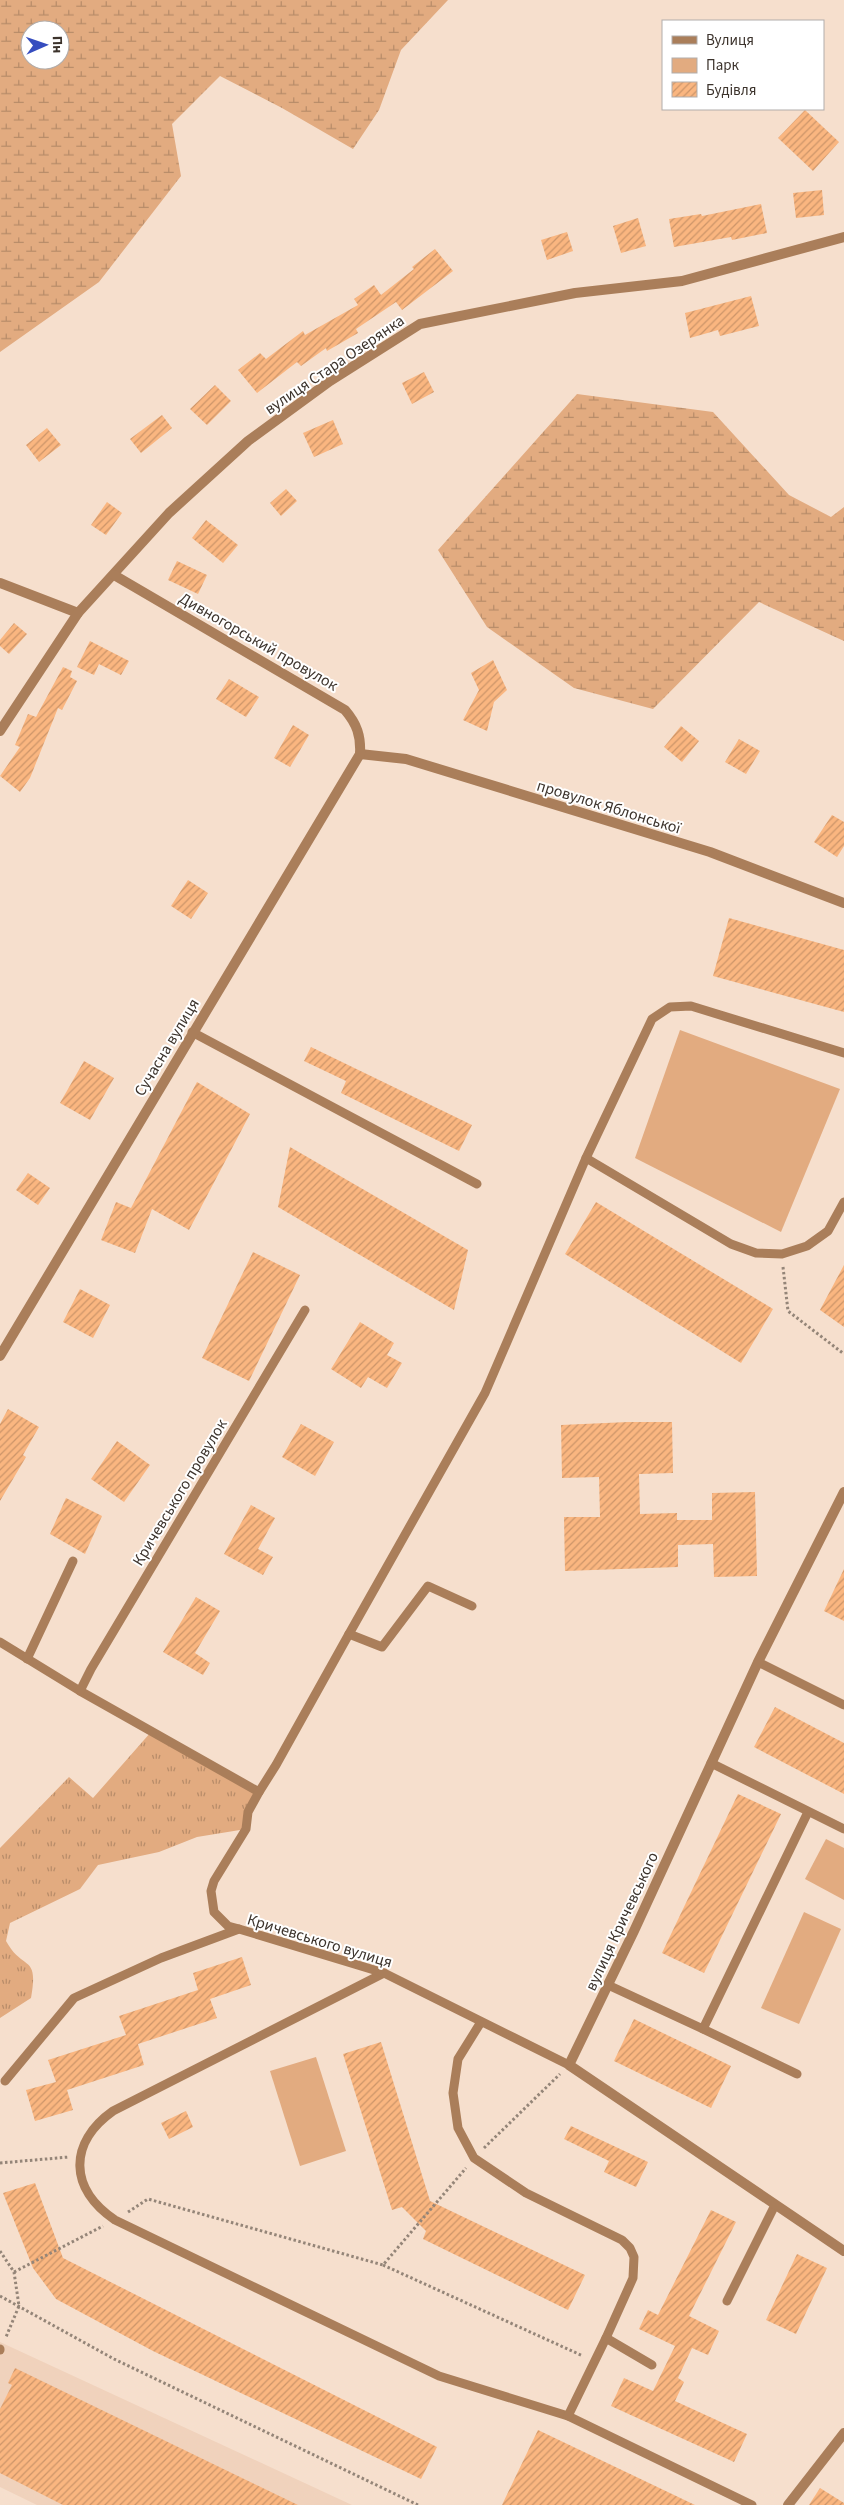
<svg xmlns="http://www.w3.org/2000/svg" width="844" height="2505" font-family="'Source Sans 3',sans-serif">
  <style>
    .built { fill: #f0d2bc }
    .grass { fill: url(#grass-tufts) }
    .wetland { fill: url(#wetland-marsh); fill-rule: evenodd }
    .park { fill: #e2ab80 }
    .building { fill: url(#building-hatch) }
    .lines { fill: none; stroke-linecap: round; stroke-linejoin: round }
    .path { stroke: #948578; stroke-width: 3; stroke-dasharray: 2.5 2.5; stroke-linecap: butt }
    .service { stroke: #aa7e5a; stroke-width: 9 }
    .minor { stroke: #aa7e5a; stroke-width: 10 }
    .labels { text-anchor: middle; stroke-width: 4; stroke-linejoin: round; paint-order: stroke }
    .street-label { font-size: 16px; fill: #3c332c; stroke: #fff }
  </style>
  <defs>
    <pattern id="grass-tufts" width="24" height="20" patternUnits="userSpaceOnUse" patternTransform="scale(1.25)"><rect width="24" height="20" fill="#e2ab80"/><path d="M3 7l-1-3M5 7V3M7 7l1-3M15 17l-1-3M17 17v-4M19 17l1-3" fill="none" stroke="#b88c69"/></pattern>
    <pattern id="wetland-marsh" width="20" height="14" patternUnits="userSpaceOnUse" patternTransform="scale(1.25)"><rect width="20" height="14" fill="#e2ab80"/><path d="M1 5h8M5 5V1M11 12h8M15 12V8" fill="none" stroke="#b88c69"/></pattern>
    <pattern id="building-hatch" width="6" height="6" patternUnits="userSpaceOnUse" patternTransform="scale(1.25)"><rect width="6" height="6" fill="#fab680"/><path d="M-1 1l2-2M0 6l6-6M5 7l2-2" fill="none" stroke="#cc9569"/></pattern>
  </defs>
  <rect width="100%" height="100%" fill="#f6dfcd"/>
  <!-- built -->
  <path class="built" d="M0 2342 352 2505H37L0 2487Z"/>
  <!-- grass -->
  <path class="grass" d="M151 1732 259 1792 246 1829 197 1837 159 1852 98 1865 80 1889 10 1923 6 1941C23 1972 39 1953 31 1998L0 2018V1848L69 1777 93 1798Z"/>
  <!-- wetland -->
  <g class="wetland">
    <path d="M0 0H448L401 50 379 110 353 149 282 108 220 76 172 124 181 176 99 282 0 352ZM30 30H60V60H30Z"/>
    <path d="M577 394 713 412 789 495 831 517 844 507V641L759 602 653 709 574 688 487 627 438 550Z"/>
  </g>
  <!-- park -->
  <g class="park">
    <path d="M680 1030 840 1089 781 1232 635 1158Z"/>
    <path d="M826 1839 844 1848V1900L805 1879Z"/>
    <path d="M804 1912 841 1929 799 2024 761 2008Z"/>
    <path d="M316 2057 346 2151 300 2166 270 2071Z"/>
  </g>
  <!-- building -->
  <g class="building">
    <path d="M805 110 839 142 813 171 778 138Z"/>
    <path d="M822 190 824 215 796 218 793 193Z"/>
    <path d="M761 204 767 233 732 240 731 237 674 247 669 219 701 214 702 216Z"/>
    <path d="M638 218 646 246 621 253 613 226Z"/>
    <path d="M567 232 573 251 547 260 541 240Z"/>
    <path d="M435 249 453 271 402 310 396 302 356 329 358 333 327 351 326 348 301 366 297 362 257 393 238 370 260 353 266 359 303 331 305 335 358 305 354 299 374 285 381 295 414 269 412 267Z"/>
    <path d="M751 296 759 326 720 336 718 330 690 338 685 313Z"/>
    <path d="M424 372 434 392 412 404 402 383Z"/>
    <path d="M215 385 231 401 207 425 190 409Z"/>
    <path d="M162 415 172 428 141 453 130 439Z"/>
    <path d="M333 420 343 444 314 457 303 433Z"/>
    <path d="M47 428 61 445 39 462 26 445Z"/>
    <path d="M286 489 297 501 281 516 270 503Z"/>
    <path d="M107 502 122 513 106 535 91 525Z"/>
    <path d="M206 520 238 545 223 563 192 538Z"/>
    <path d="M177 561 207 575 198 594 168 580Z"/>
    <path d="M14 623 27 634 9 654 0 646V640Z"/>
    <path d="M90 641 129 661 121 675 99 664 94 675 77 667Z"/>
    <path d="M493 660 507 690 494 702 487 731 463 720 479 690 471 673Z"/>
    <path d="M63 667 72 671 70 677 77 681 62 710 58 708 30 778 20 792 0 776 20 747 15 745 28 714 36 717Z"/>
    <path d="M229 679 259 697 246 717 216 699Z"/>
    <path d="M293 725 309 735 290 767 274 758Z"/>
    <path d="M681 726 699 741 682 762 664 747Z"/>
    <path d="M739 739 760 751 746 774 725 762Z"/>
    <path d="M832 815 844 822V846L837 857 814 842Z"/>
    <path d="M188 880 208 893 191 919 171 906Z"/>
    <path d="M729 918 844 950V1012L713 976Z"/>
    <path d="M311 1047 472 1125 459 1151 341 1093 346 1081 304 1061Z"/>
    <path d="M84 1061 114 1078 90 1120 60 1103Z"/>
    <path d="M197 1082 250 1114 189 1230 152 1209 135 1253 101 1240 116 1202 131 1208Z"/>
    <path d="M290 1147 468 1250 454 1310 278 1207Z"/>
    <path d="M28 1173 50 1188 38 1205 16 1190Z"/>
    <path d="M596 1202 773 1309 741 1363 565 1254Z"/>
    <path d="M253 1252 300 1275 249 1381 202 1358Z"/>
    <path d="M844 1265V1327L820 1310Z"/>
    <path d="M80 1289 110 1305 93 1338 63 1322Z"/>
    <path d="M360 1322 394 1343 387 1355 402 1363 387 1388 368 1377 361 1388 331 1369Z"/>
    <path d="M8 1409 39 1427 23 1455 26 1457 0 1501V1424Z"/>
    <path d="M628 1422H672L673 1473 639 1474 640 1514 677 1513V1520H712V1493L755 1492 757 1576 714 1577 713 1544 678 1545V1567L565 1571 564 1517H600L599 1477 562 1478 561 1425Z"/>
    <path d="M301 1424 334 1442 315 1476 282 1457Z"/>
    <path d="M117 1441 150 1465 124 1502 91 1479Z"/>
    <path d="M66 1498 102 1516 85 1554 50 1534Z"/>
    <path d="M251 1505 275 1518 258 1549 273 1557 263 1575 224 1554Z"/>
    <path d="M844 1569V1621L824 1611Z"/>
    <path d="M196 1597 220 1611 195 1653 210 1663 203 1675 163 1652Z"/>
    <path d="M775 1707 844 1743V1794L754 1747Z"/>
    <path d="M738 1794 781 1814 704 1973 662 1953Z"/>
    <path d="M242 1957 251 1985 210 1999 217 2018 138 2044 144 2065 67 2090 73 2110 35 2121 26 2090 56 2082 48 2060 126 2035 119 2016 198 1990 193 1973Z"/>
    <path d="M634 2019 731 2066 711 2108 614 2061Z"/>
    <path d="M381 2042 430 2201 585 2275 568 2310 423 2239 426 2231 402 2207 392 2210 343 2054Z"/>
    <path d="M186 2111 193 2127 169 2139 161 2123Z"/>
    <path d="M571 2126 648 2162 636 2187 604 2172 609 2161 564 2139Z"/>
    <path d="M35 2183 63 2258 437 2447 421 2479 153 2351 56 2299 33 2268 3 2193Z"/>
    <path d="M711 2210 736 2222 689 2316 719 2331 708 2355 692 2348 678 2378 684 2382 675 2401 747 2434 734 2462 611 2406 624 2378 653 2391 675 2346 639 2329 648 2310 658 2315Z"/>
    <path d="M797 2254 827 2268 796 2334 766 2320Z"/>
    <path d="M15 2368 298 2505H63L0 2473V2409L12 2385 8 2383Z"/>
    <path d="M538 2430 695 2505H502Z"/>
    <path d="M820 2488 844 2503V2505H809Z"/>
  </g>
  <g class="lines">
    <!-- path -->
    <g class="path">
      <path d="M783 1267 788 1311 844 1354"/>
      <path d="M484 2148 560 2074"/>
      <path d="M0 2163 69 2157"/>
      <path d="M128 2212 148 2199 383 2265 466 2168"/>
      <path d="M0 2251 14 2272 19 2306 6 2337"/>
      <path d="M383 2265 583 2356"/>
      <path d="M14 2272 103 2226"/>
      <path d="M0 2296 114 2359 418 2505"/>
    </g>
    <!-- service -->
    <g class="service">
      <path d="M192 1032 477 1184"/>
      <path d="M586 1158 731 1244 756 1253 782 1254 807 1246 828 1231 844 1202"/>
      <path d="M349 1634 485 1393 586 1158 652 1019 670 1007 691 1006 844 1053"/>
      <path d="M0 1642 80 1691 259 1792"/>
      <path d="M27 1659 73 1561"/>
      <path d="M758 1662 844 1705"/>
      <path d="M80 1691 91 1669 305 1310"/>
      <path d="M711 1763 844 1829"/>
      <path d="M239 1929 228 1926 214 1912 211 1891 214 1881 246 1829 248 1812 259 1792 276 1765 349 1634 382 1647 428 1586 472 1606"/>
      <path d="M384 1973 113 2111C68 2143 69 2189 115 2220L439 2376 568 2416 752 2505"/>
      <path d="M608 1985 703 2029 808 1812"/>
      <path d="M481 2022 458 2059 453 2093 458 2128 474 2158 526 2193 622 2240 630 2248 634 2257 633 2278 606 2338 568 2416"/>
      <path d="M703 2029 797 2074"/>
      <path d="M5 2081 74 1998 161 1958 239 1929 384 1973 569 2065"/>
      <path d="M727 2301 775 2205"/>
      <path d="M606 2338 652 2365"/>
      <path d="M0 2350V2349"/>
    </g>
    <!-- minor -->
    <g class="minor">
      <path d="M0 583 78 613"/>
      <path d="M0 731 78 613 169 513 248 441 330 381 420 324 575 293 682 281 844 237"/>
      <path d="M360 754 406 759 710 852 844 903"/>
      <path d="M0 1356 360 754C361 736 357 724 345 710L114 575"/>
      <path d="M844 1492 758 1662 634 1931 569 2065 844 2251"/>
      <path d="M788 2505 844 2433"/>
    </g>
  </g>
  <g class="labels">
    <!-- street labels -->
    <g class="street-label">
      <text transform="translate(334 364) rotate(-34)" y="6">вулиця Стара Озерянка</text>
      <text transform="translate(259 641) rotate(30)" y="6">Дивногорський провулок</text>
      <text transform="translate(609 806) rotate(17)" y="6">провулок Яблонської</text>
      <text transform="translate(166 1047) rotate(-59)" y="6">Сучасна вулиця</text>
      <text transform="translate(179 1492) rotate(-59)" y="6">Кричевського провулок</text>
      <text transform="translate(621 1921) rotate(-65)" y="6">вулиця Кричевського</text>
      <text transform="translate(320 1940) rotate(17)" y="6">Кричевського вулиця</text>
    </g>
  </g>
  <!-- legend -->
  <rect x="662" y="20" width="162" height="90" fill="#ffffff" stroke="#b1adab"/>
  <rect x="672" y="36" width="25" height="8" fill="#aa7e5a" stroke="#b1adab"/>
  <text x="706" y="45" font-size="15" fill="#3c332c">Вулиця</text>
  <rect x="672" y="58" width="25" height="15" fill="#e2ab80" stroke="#b1adab"/>
  <text x="706" y="70" font-size="15" fill="#3c332c">Парк</text>
  <rect x="672" y="82" width="25" height="15" fill="url(#building-hatch)" stroke="#b1adab"/>
  <text x="706" y="95" font-size="15" fill="#3c332c">Будівля</text>
  <!-- north arrow -->
  <g transform="translate(45 45) rotate(88)"><circle r="24" fill="#ffffff" stroke="#b1adab"/>
  <path d="M0-4L9 19L0 12L-9 19Z" fill="#364dbf"/>
  <text y="-8" font-size="14" font-weight="bold" text-anchor="middle" fill="#3c332c">Пн</text>
  </g>
</svg>
